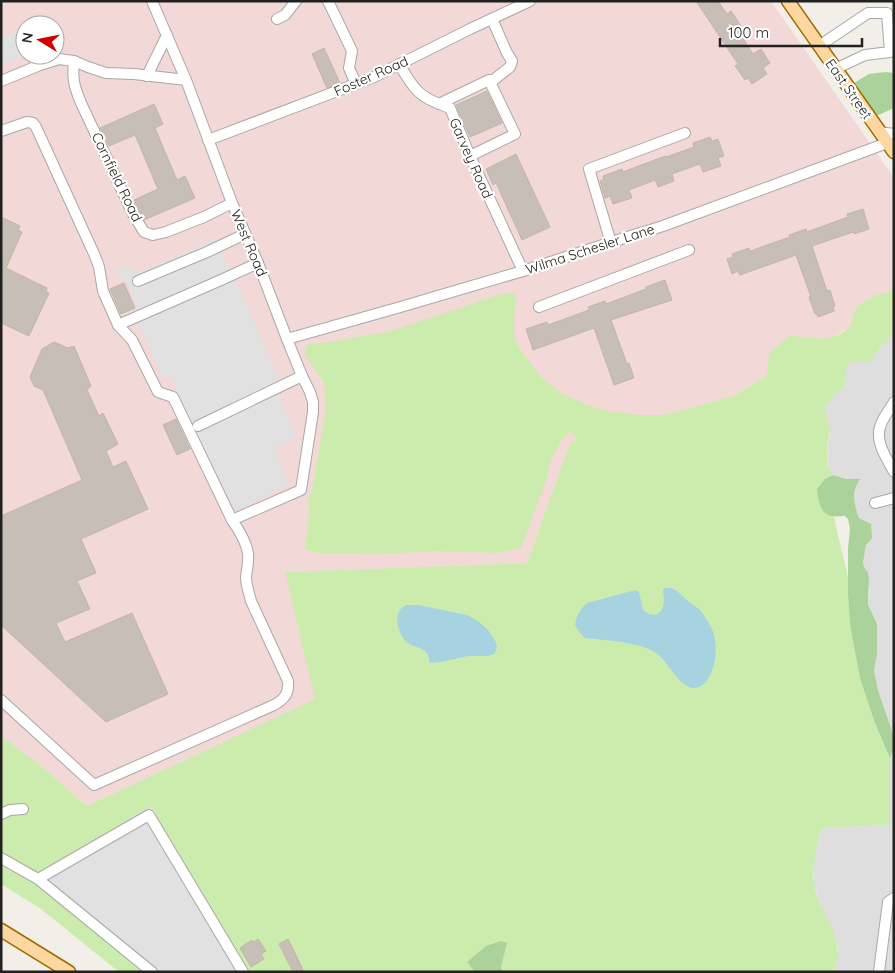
<svg xmlns="http://www.w3.org/2000/svg" width="895" height="973" font-family="Quicksand,sans-serif">
  <style>
    .residential { fill: #dfdede }
    .commercial { fill: #f2d8d7; fill-rule: evenodd }
    .grass { fill: #ccecad }
    .forest { fill: #acd29c }
    .parking { fill: #e1e1e1 }
    .water { fill: #a7d3e0 }
    .building { fill: #c7beb7; stroke: #c4b5a9 }
    .lines { fill: none; stroke-linecap: round; stroke-linejoin: round }
    .minor-casing { stroke: #a8a8a8; stroke-width: 12 }
    .major-casing { stroke: #9f6a00; stroke-width: 15 }
    .minor { stroke: #fff; stroke-width: 10 }
    .major { stroke: #fed6a0; stroke-width: 12 }
    .labels { text-anchor: middle; stroke-width: 4.5; stroke-linejoin: round; paint-order: stroke }
    .street-label { font-size: 14px; fill: #212121; stroke: #fff }
  </style>
  <rect width="100%" height="100%" fill="#f2eee8"/>
  <!-- residential -->
  <g class="residential">
    <path d="M894 315V737L878 690 874 670 877 654V624L868 603 870 591 863 563 866 545 859 518 854 503 856 484 859 479H846L833 475 829 471 827 455 830 425 825 418V408L836 392 844 389 846 369 848 364 875 352 880 348 884 343 890 341 892 320Z"/>
    <path d="M894 749V972H835L838 945 818 898 814 884V859L822 828 890 825V758Z"/>
  </g>
  <!-- commercial -->
  <path class="commercial" d="M1 1H771L894 178V301L733 396 570 443 527 563 286 572 316 699 87 806 35 761 1 735ZM25 25H55V55H25Z"/>
  <!-- grass -->
  <path class="grass" d="M894 290V315L892 320 890 341C880 344 875 353 871 362 843 359 847 364 844 389L836 392 825 408V417L830 425C829 440 822 463 833 475L825 479 890 758V825L822 828C817 846 812 863 814 882 816 905 834 923 837 944 839 953 836 963 835 972H119L41 909 1 884V735L35 761 87 806 315 699 285 572 527 563 570 443 578 440 570 432 561 440 551 461 546 481 521 548 499 553 437 551 381 554 319 553 305 550 309 512 308 499 312 489 325 416V392L324 382 305 355V350L308 344 330 342 391 331 504 293 516 294 514 320V332L517 345 540 376 561 393 585 404 603 410 639 415H665L733 396 767 376 769 353 791 335C811 338 840 345 852 322 854 318 854 312 856 307L871 297Z"/>
  <!-- forest -->
  <g class="forest">
    <path d="M886 72 894 73V108L870 119 849 86 869 74Z"/>
    <path d="M833 475 846 479H860C851 492 854 504 859 518L871 524 872 538 866 545 863 563 865 569 868 572 869 578 868 604 877 624V654L874 670 878 690 894 737V749L890 758 875 723 860 678 850 624 848 593V549L850 529 848 519 845 516C841 516 836 517 832 516 820 515 818 499 817 489L825 479Z"/>
    <path d="M501 941 507 943 501 967 503 972H475L467 962 486 946Z"/>
  </g>
  <!-- parking -->
  <g class="parking">
    <path d="M25 28V55L1 65V38Z"/>
    <path d="M216 239 279 377 272 381 297 437 274 448 289 484 235 511 169 374 163 378 134 315 139 313 127 282 115 276 120 265 140 272Z"/>
    <path d="M151 806 247 972H144L45 890 52 865Z"/>
  </g>
  <!-- water -->
  <g class="water">
    <path d="M665 588H672C678 591 682 596 687 600 690 603 695 606 699 609 704 614 713 629 714 635 717 647 716 663 711 673 708 680 703 687 695 688 680 689 667 660 656 653 640 642 605 640 585 638L580 633 575 625C577 615 580 609 587 603L632 591 635 590 639 592 643 610 649 614 656 615 662 610 664 601 663 590Z"/>
    <path d="M406 605H418L467 615 478 621 488 630 496 642 497 648 494 654 488 656H468L441 662 429 663C429 658 429 655 426 652 421 647 413 647 408 643 399 636 394 619 400 610 401 608 405 606 406 605Z"/>
  </g>
  <!-- building -->
  <g class="building">
    <path d="M696 1H718L727 14 731 11 741 26 737 29 753 54 761 49 770 63 763 68 767 74 752 84 748 78 745 80 735 66 738 64Z"/>
    <path d="M324 48 340 83 327 88 312 54Z"/>
    <path d="M487 91 502 123 470 137 456 105Z"/>
    <path d="M154 104 163 124 155 128 177 180 185 176 195 198 144 220 134 200 158 189 135 135 109 146 100 128Z"/>
    <path d="M710 137 712 141 718 139 724 156 718 158 721 166 703 172 700 164 672 174 674 181 658 187 655 180 629 190 632 198 613 204 610 196 605 198 600 181 604 179 603 176 622 169 623 172 665 156 666 157 694 147 693 143Z"/>
    <path d="M516 154 550 227 522 240 496 183 493 185 486 169Z"/>
    <path d="M863 209 869 229 854 234 853 232 812 246 827 291 830 290 835 306 833 307 834 311 818 317 816 313 815 314 809 297H811L796 255 740 275 738 271 732 274 727 259 733 257 732 254 749 248 750 251 790 237 789 235 806 229 807 232 848 217 847 214Z"/>
    <path d="M1 217 20 226 18 230 22 232 6 268 47 288 46 292 49 293 29 336 1 323Z"/>
    <path d="M665 280 672 300 611 320 627 364 629 363 634 378 614 385 594 328 533 350 526 329 547 322 548 325 589 310 588 307 605 301 606 304 646 289V287Z"/>
    <path d="M124 283 135 308 121 314 110 289Z"/>
    <path d="M54 342 68 348 74 346 91 386 87 390 99 416 103 413 118 444 106 451 113 467 126 461 148 509 81 539 96 573 77 581 90 609 56 623 65 642 132 613 168 694 106 722 1 625V516L82 480 43 390 34 386 30 377 42 349Z"/>
    <path d="M176 419 190 449 177 455 163 425Z"/>
    <path d="M258 939 266 951 261 954 264 959 251 967 240 948 252 940 254 942Z"/>
    <path d="M288 939 304 972H293L279 944Z"/>
  </g>
  <g class="lines">
    <!-- minor casing -->
    <g class="minor-casing">
      <g id="minor">
        <path d="M152 1 186 80 232 203 258 263 287 339 302 376 310 392 313 402V412L301 490 232 520"/>
        <path d="M328 1 352 51 349 68 356 84"/>
        <path d="M277 19 285 15 296 1"/>
        <path d="M819 46 868 13H887L890 52 865 55 835 69"/>
        <path d="M74 61C72 79 74 86 81 103L133 214 144 232 153 235 166 232 204 217 232 203"/>
        <path d="M399 64C404 72 409 81 415 88 424 99 437 103 450 108L470 156 523 271"/>
        <path d="M147 76 167 35"/>
        <path d="M1 81 40 65 59 59 74 61 88 67 106 73 134 74 186 80"/>
        <path d="M491 82 510 67 512 61 507 53 492 19"/>
        <path d="M439 104 489 80 515 134 470 156"/>
        <path d="M1 131 27 122 33 123 36 127 95 256 99 267 103 291 118 325 132 340 158 392 173 397 232 520C239 530 246 541 248 553 249 561 247 569 246 577 246 585 249 593 251 601L288 681C289 693 285 699 274 705L94 785 1 700"/>
        <path d="M879 132 894 134"/>
        <path d="M208 140 374 77 470 29 530 1"/>
        <path d="M611 243 589 169 685 133"/>
        <path d="M138 281 207 252 245 234"/>
        <path d="M539 307 689 250"/>
        <path d="M118 325 221 280 258 263"/>
        <path d="M287 339 397 308 523 271 621 239 663 226 887 143"/>
        <path d="M894 402C890 409 882 419 880 427 875 442 887 459 894 472"/>
        <path d="M198 426 302 376"/>
        <path d="M875 503 894 498"/>
        <path d="M1 814 10 810 23 809"/>
        <path d="M1 858 38 879 152 972"/>
        <path d="M38 879 149 815 243 972"/>
        <path d="M879 972 888 902 894 898"/>
      </g>
    </g>
    <!-- major casing -->
    <g class="major-casing">
      <g id="major">
        <path d="M788 1 894 152"/>
        <path d="M1 930 69 972"/>
      </g>
    </g>
    <!-- minor -->
    <use href="#minor" class="minor"/>
    <!-- major -->
    <use href="#major" class="major"/>
  </g>
  <g class="labels">
    <!-- street labels -->
    <g class="street-label">
      <text transform="translate(371 76) rotate(-24)" y="5">Foster Road</text>
      <text transform="translate(849 89) rotate(55)" y="5">East Street</text>
      <text transform="translate(471 158) rotate(66)" y="5">Garvey Road</text>
      <text transform="translate(117 177) rotate(64)" y="5">Cornfield Road</text>
      <text transform="translate(249 243) rotate(67)" y="5">West Road</text>
      <text transform="translate(590 249) rotate(-18)" y="5">Wilma Schesler Lane</text>
    </g>
  </g>
  <!-- border -->
  <rect width="895" height="973" fill="none" stroke="#212121" stroke-width="5"/>
  <!-- north arrow -->
  <g transform="translate(40 40) rotate(280)"><circle r="24" fill="#ffffff" stroke="#a6a6a6"/>
  <path d="M0-4L9 19L0 12L-9 19Z" fill="#d30000"/>
  <text y="-8" font-size="14" font-weight="bold" text-anchor="middle" fill="#212121">N</text>
  </g>
  <!-- scale -->
  <path d="M720 38v8h142v-8" fill="none" stroke="#212121" stroke-width="2.5"/>
  <text x="728" y="38" font-size="15" fill="#212121" stroke="#ffffff" stroke-width="4" paint-order="stroke">100 m</text>
</svg>
